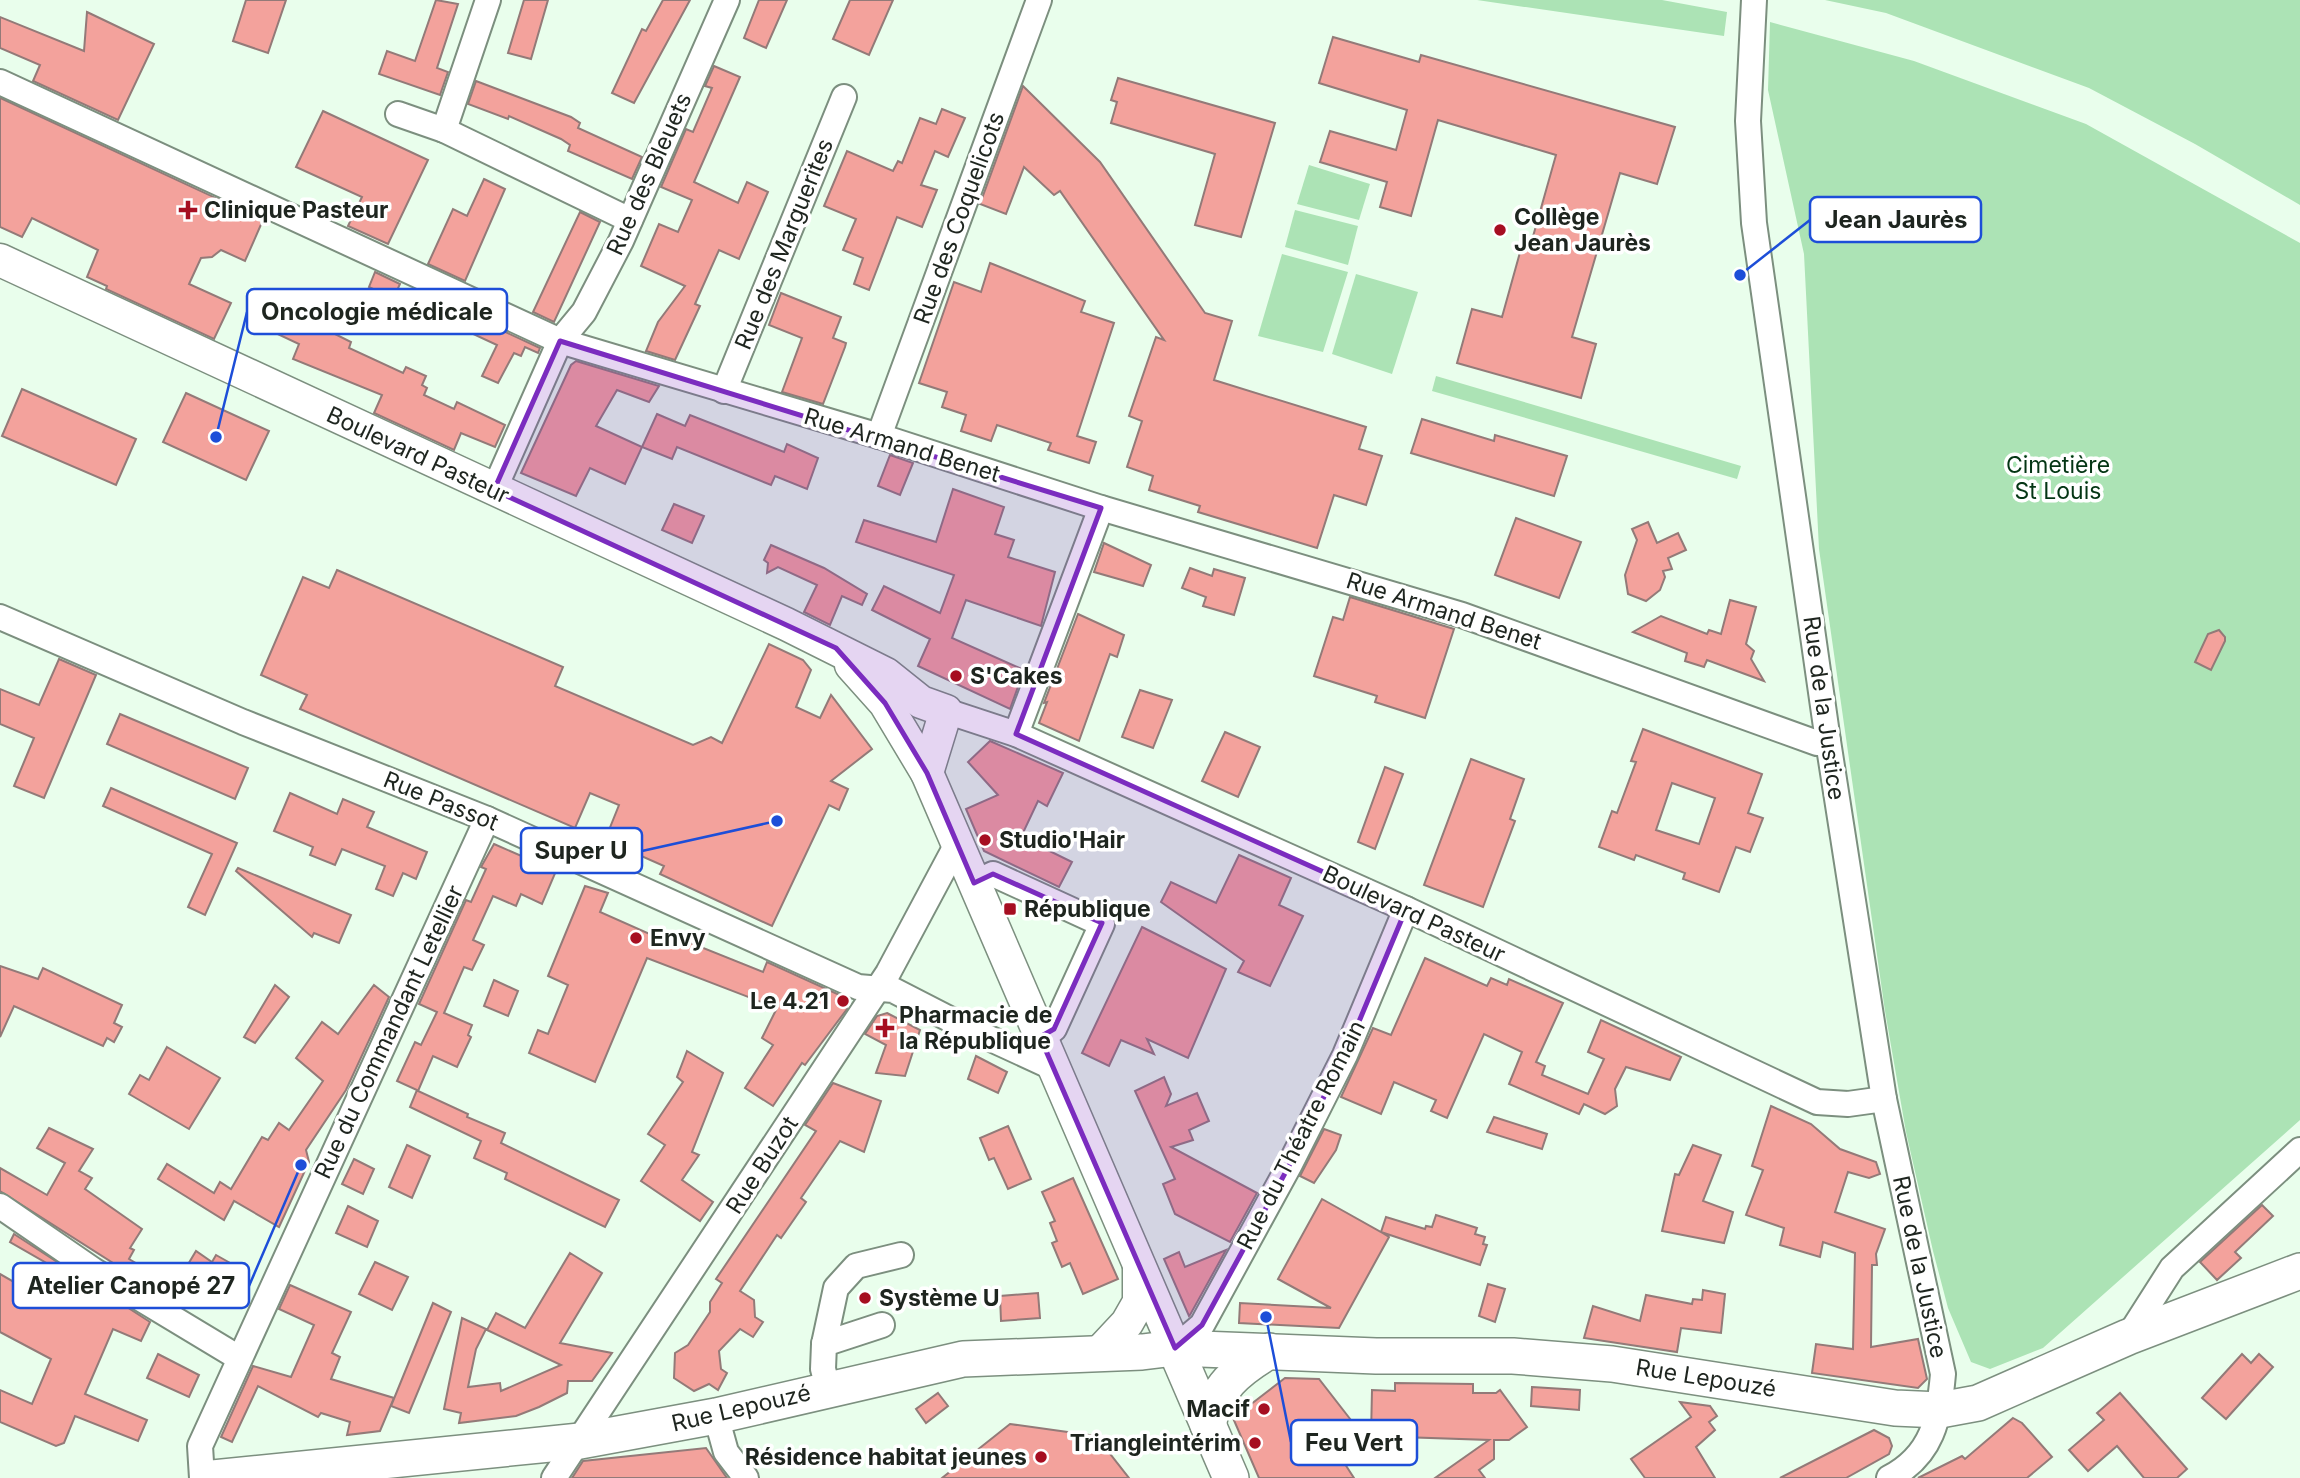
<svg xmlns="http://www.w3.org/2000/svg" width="2300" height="1478" font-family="Inter,sans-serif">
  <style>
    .green { fill: #ace3b5 }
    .building { fill: #f3a29c; stroke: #937a78; stroke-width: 2; fill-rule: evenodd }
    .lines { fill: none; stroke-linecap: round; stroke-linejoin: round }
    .minor-casing { stroke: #7c8f7f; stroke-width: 28 }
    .tertiary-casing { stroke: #7c8f7f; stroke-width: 35 }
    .secondary-casing { stroke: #7c8f7f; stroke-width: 38 }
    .minor { stroke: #fff; stroke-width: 24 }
    .tertiary { stroke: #fff; stroke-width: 32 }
    .secondary { stroke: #fff; stroke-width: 35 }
    .marked { fill: #7b2cbf; fill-opacity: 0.2; stroke: #7b2cbf; stroke-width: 5; stroke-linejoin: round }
    .poi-dot { fill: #a60e21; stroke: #fff; stroke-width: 2.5 }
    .labels { text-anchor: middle; stroke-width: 7; stroke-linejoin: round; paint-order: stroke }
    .street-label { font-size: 23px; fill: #1e251f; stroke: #fff }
    .poi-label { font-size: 23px; font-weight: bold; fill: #1e251f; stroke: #fff; text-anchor: start }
    .park-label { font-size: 23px; fill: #043514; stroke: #fff }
    .leader { fill: none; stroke: #1d4ed8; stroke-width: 2.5 }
    .callout-dot { fill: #1d4ed8; stroke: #fff; stroke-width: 2.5 }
    .callout { fill: #fff; stroke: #1d4ed8; stroke-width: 2.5 }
    .callout-label { font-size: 24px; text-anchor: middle; font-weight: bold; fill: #1e251f }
  </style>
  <rect width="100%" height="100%" fill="#e9feec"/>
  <!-- green -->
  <g class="green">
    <path d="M1477 0H1662L1727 12 1724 36Z"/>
    <path d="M1825 0H2300V205L2195 144 2089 88 1886 13Z"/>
    <path d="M1770 22 1914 61 2086 124 2300 243V1120L2043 1348 1990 1369 1971 1362 1948 1308 1933 1251 1906 1132 1885 1011 1819 549 1804 254 1768 90Z"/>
    <path d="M1309 165 1370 184 1359 220 1297 204Z"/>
    <path d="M1295 210 1358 226 1348 265 1285 247Z"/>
    <path d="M1282 254 1348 272 1323 352 1258 336Z"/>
    <path d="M1356 274 1418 292 1392 374 1332 354Z"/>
    <path d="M1436 376 1741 466 1737 479 1432 391Z"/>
  </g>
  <!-- building -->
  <g class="building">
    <path d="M246 0H286L268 53 233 41Z"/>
    <path d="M436 0 458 4 437 68 448 72 440 95 379 74 387 51 415 61Z"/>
    <path d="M524 0H548L531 59 508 53Z"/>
    <path d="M663 0H690L634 103 612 93 642 29 646 31Z"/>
    <path d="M759 0H787L766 48 744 38Z"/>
    <path d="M850 0H893L869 55 833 39Z"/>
    <path d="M87 12 154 44 118 120 33 81 40 65 0 48V17L84 51Z"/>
    <path d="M1333 37 1419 62 1421 55 1675 127 1657 184 1620 173 1572 337 1596 344 1581 398 1457 363 1472 309 1502 317 1524 238 1532 240 1556 155 1438 120 1411 216 1380 207 1387 182 1320 162 1330 131 1396 150 1407 110 1319 83Z"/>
    <path d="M714 66 740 77 694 182 738 203 747 182 768 192 739 259 719 250 695 304 700 306 675 360 646 351 658 322 685 286 641 266 659 224 678 232 692 200 661 187 686 129 693 132 712 88 705 86Z"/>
    <path d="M1118 78 1275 123 1241 237 1195 225 1215 154 1111 123 1117 102 1111 100Z"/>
    <path d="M476 81 571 117 580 123 578 128 642 157 632 179 568 151 570 145 561 139 509 116 508 119 468 104Z"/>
    <path d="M1023 86 1100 162 1205 313 1232 321 1214 380 1366 427 1359 449 1382 456 1366 505 1334 495 1317 548 1198 512 1200 506 1149 490 1153 476 1127 467 1142 421 1129 416 1156 337 1164 340 1060 191 1054 195 1024 167 1006 214 980 204Z"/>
    <path d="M0 98 263 220 245 261 221 250 212 257 201 258 189 284 231 303 214 339 106 289 107 286 87 277 98 250 32 218 22 237 0 227Z"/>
    <path d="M942 109 965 118 948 157 935 151 921 185 937 190 922 227 897 217 869 290 854 284 863 258 843 250 856 219 824 206 847 151 893 171 898 161 902 163 920 118 936 124Z"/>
    <path d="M323 111 428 160 388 244 348 226 362 197 296 167Z"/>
    <path d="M484 179 505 189 465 281 428 264 453 209 467 216Z"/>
    <path d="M580 212 600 222 554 322 533 312Z"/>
    <path d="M990 263 1085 301 1081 312 1114 323 1077 436 1096 442 1089 463 1048 450 1051 443 997 425 991 441 961 431 966 415 942 407 947 392 919 383 954 282 981 292Z"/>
    <path d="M375 272 400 284 393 299 369 287Z"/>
    <path d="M781 293 841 317 833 338 846 343 845 347 823 404 782 392 802 338 769 325Z"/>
    <path d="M264 295 277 301 279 296 305 308 301 317 351 342 349 348 403 373 406 367 426 376 422 385 427 388 424 395 454 409 457 402 505 425 495 447 461 433 454 450 374 413 382 395 293 359 299 344 252 322Z"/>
    <path d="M462 312 540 348 538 353 525 347 521 356 514 353 498 383 482 376 497 345 456 326Z"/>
    <path d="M576 361 659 386 649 402 617 390 596 426 642 447 625 484 590 468 576 496 521 473 571 365Z"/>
    <path d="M22 389 136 439 116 485 2 436Z"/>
    <path d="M186 393 269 431 246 480 163 442Z"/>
    <path d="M657 414 685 426 690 415 784 452 787 444 818 458 807 489 775 476 771 485 677 447 672 459 642 447Z"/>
    <path d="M1422 419 1494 441 1495 435 1567 456 1554 496 1411 453Z"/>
    <path d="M890 455 913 463 900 495 878 486Z"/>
    <path d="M953 489 1004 507 995 534 1014 540 1008 557 1055 572 1041 626 966 600 952 638 1024 670 1010 709 918 666 930 639 872 610 884 586 940 613 954 575 856 542 864 520 936 542Z"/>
    <path d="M674 504 704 516 692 543 662 530Z"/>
    <path d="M1516 518 1581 542 1559 598 1495 575Z"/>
    <path d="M1648 522 1657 543 1678 533 1686 550 1668 558 1672 569 1663 571 1665 577 1660 590 1646 601 1628 594 1625 575 1637 540 1632 529Z"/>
    <path d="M1104 543 1151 565 1143 586 1094 572Z"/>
    <path d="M771 545 824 568 867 594 862 605 842 596 830 625 804 612 817 585 778 567 767 573 768 563 764 560Z"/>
    <path d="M1190 568 1212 576 1214 569 1245 578 1234 615 1203 606 1206 597 1182 588Z"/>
    <path d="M337 570 563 667 555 686 693 745 711 737 722 743 769 644 803 660 811 670 796 707 820 718 831 695 872 749 831 781 848 789 839 810 829 805 772 926 660 874 664 866 605 840 619 805 590 793 575 828 300 709 307 695 261 675 303 577 329 588Z"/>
    <path d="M1350 597 1454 629 1425 718 1375 702 1377 696 1314 676 1333 617 1343 620Z"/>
    <path d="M1730 600 1756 607 1746 644 1754 651 1751 659 1764 681 1707 660 1704 667 1685 661 1687 653 1633 632 1661 616 1707 634 1709 630 1721 634Z"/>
    <path d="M1078 614 1124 635 1117 657 1110 654 1079 741 1039 723 1047 702 1044 703Z"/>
    <path d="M2219 630 2225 637V641L2211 670 2195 662 2208 634Z"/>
    <path d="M59 659 96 675 44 798 14 786 34 738 0 724V689L39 705Z"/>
    <path d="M1140 690 1172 700 1153 748 1122 737Z"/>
    <path d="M120 714 248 768 235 799 107 744Z"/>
    <path d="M1643 729 1762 774 1748 813 1763 818 1750 852 1736 847 1719 892 1683 879 1685 873 1636 855 1634 860 1599 847 1612 811 1617 813 1636 762 1631 761ZM1672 783 1715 798 1699 844 1656 830Z"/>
    <path d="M1225 732 1260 747 1238 797 1202 781Z"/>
    <path d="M990 741 1063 773 1047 806 1038 801 1021 837 1072 862 1059 887 984 851 966 809 998 795 968 762Z"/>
    <path d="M1471 759 1524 779 1510 819 1515 821 1483 907 1424 885Z"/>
    <path d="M1385 767 1403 774 1375 849 1358 842Z"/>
    <path d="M111 788 237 843 205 915 188 907 212 854 103 806Z"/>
    <path d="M290 793 337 814 343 799 374 812 367 827 427 852 416 879 403 873 393 896 376 889 385 866 342 849 335 865 310 855 313 847 274 831Z"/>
    <path d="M494 844 556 871 542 904 521 894 516 906 493 896 473 940 484 945 472 970 464 967 444 1013 472 1025 468 1035 471 1037 457 1067 433 1056 418 1091 468 1114 467 1117 505 1133 501 1143 619 1200 605 1227 505 1179 507 1173 474 1158 481 1141 410 1107 417 1090 397 1081 415 1042 421 1045 437 1012 419 1004 466 900 471 902 486 869 481 867Z"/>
    <path d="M1239 855 1291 878 1279 905 1303 916 1270 986 1238 972 1244 961 1161 902 1171 882 1216 903Z"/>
    <path d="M238 868 351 915 339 943 314 933 312 937 236 871Z"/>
    <path d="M585 886 608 893 600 912 663 940 666 933 763 972 767 962 844 997 847 1009 805 1065 802 1063 773 1106 745 1088 773 1045 762 1038 777 1008 647 958 595 1082 529 1053 538 1030 548 1034 568 985 548 976Z"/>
    <path d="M1142 927 1226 969 1188 1058 1147 1039 1154 1054 1121 1040 1109 1066 1082 1053Z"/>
    <path d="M1425 958 1487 986 1491 978 1507 985 1509 979 1563 1003 1536 1062 1545 1066 1542 1075 1588 1094 1604 1059 1588 1052 1601 1020 1681 1057 1670 1080 1626 1067 1615 1089 1617 1106 1605 1114 1584 1104 1579 1114 1509 1084 1522 1052 1484 1034 1447 1118 1431 1111 1436 1100 1394 1082 1381 1114 1341 1097 1373 1028 1391 1035Z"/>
    <path d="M0 966 38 979 43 968 122 1005 114 1023 122 1027 114 1042 107 1038 103 1046 14 1006 0 1037Z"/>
    <path d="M494 980 518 991 508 1016 484 1006Z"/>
    <path d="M275 985 289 997 255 1043 244 1037Z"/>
    <path d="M374 985 389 997 346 1090 306 1150 309 1162 279 1227 234 1201 224 1220 158 1179 167 1164 214 1193 220 1182 231 1189 262 1137 268 1140 279 1123 289 1130 323 1081 296 1058 322 1022 338 1034Z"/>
    <path d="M887 1013 920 1030 905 1076 876 1073 886 1045 865 1034 877 1016Z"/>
    <path d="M167 1047 220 1078 189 1129 129 1094 140 1075 149 1080Z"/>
    <path d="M687 1051 723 1073 692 1152 699 1155 682 1180 713 1202 700 1221 641 1181 665 1145 648 1134 683 1082 677 1077Z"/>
    <path d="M976 1056 1007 1072 998 1093 968 1079Z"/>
    <path d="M1164 1077 1171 1094 1166 1106 1197 1093 1209 1121 1189 1130 1193 1140 1171 1147 1257 1193 1230 1242 1175 1214 1163 1184 1175 1179 1135 1091Z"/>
    <path d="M833 1083 881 1101 864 1152 840 1141 801 1198 806 1202 781 1238 777 1235 740 1291 754 1300 755 1317 763 1322 753 1337 740 1329 719 1351 721 1369 727 1373 718 1390 709 1384 694 1391 674 1378 675 1353 688 1345 710 1312V1302L722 1283 716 1279 816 1131 805 1125Z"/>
    <path d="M1771 1106 1811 1124 1840 1149 1876 1162 1880 1174 1869 1178 1848 1172 1835 1212 1885 1229 1876 1254 1877 1265H1872L1871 1347 1918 1339 1927 1379 1918 1388 1812 1373 1816 1344 1853 1349 1855 1253 1823 1242 1820 1257 1780 1245 1784 1228 1746 1215 1763 1170 1752 1166Z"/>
    <path d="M1494 1117 1547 1134 1542 1149 1487 1132Z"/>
    <path d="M1008 1126 1031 1179 1008 1189 994 1158 989 1160 980 1138Z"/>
    <path d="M49 1128 93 1149 79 1171 92 1178 85 1189 142 1229 130 1248 134 1250 129 1259 175 1286 196 1251 212 1262 216 1255 232 1264 204 1306 174 1288 168 1298 0 1191V1168L47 1195 65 1163 37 1148Z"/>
    <path d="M1324 1129 1341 1135 1336 1150 1314 1183 1300 1176Z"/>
    <path d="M407 1145 430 1156 412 1198 389 1187Z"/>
    <path d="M1693 1145 1721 1155 1703 1201 1733 1212 1724 1243 1662 1231 1675 1174 1679 1175Z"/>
    <path d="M354 1159 374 1169 363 1194 342 1184Z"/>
    <path d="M1073 1178 1118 1279 1083 1294 1070 1263 1062 1267 1052 1243 1057 1241 1050 1223 1055 1221 1042 1192Z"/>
    <path d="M1322 1199 1381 1232 1386 1217 1425 1229 1426 1226 1432 1227 1436 1215 1477 1228 1475 1234 1485 1237 1483 1244 1487 1245 1480 1265 1381 1232 1389 1237 1339 1328 1239 1323 1240 1303 1331 1308 1278 1279Z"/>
    <path d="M2262 1205 2273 1216 2235 1252 2241 1258 2217 1280 2200 1262Z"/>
    <path d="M348 1206 378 1221 367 1247 336 1233Z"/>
    <path d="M14 1234 150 1322 141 1341 113 1329 85 1394 147 1420 138 1441 75 1416 64 1443 56 1446 0 1422V1390L32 1404 51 1359 0 1332V1274L42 1298 55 1268 10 1242Z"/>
    <path d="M1226 1250 1190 1315 1189 1316 1164 1259 1179 1252 1185 1267Z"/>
    <path d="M570 1253 602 1273 560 1343 612 1353 592 1381H568L567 1393 539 1407 516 1416 459 1423 461 1413 444 1409 462 1318 486 1329 476 1349 468 1387 500 1383 501 1391 561 1365 487 1330 496 1313 525 1328Z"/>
    <path d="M375 1262 408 1277 392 1310 359 1294Z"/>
    <path d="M1488 1284 1505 1289 1495 1322 1479 1316Z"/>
    <path d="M290 1285 351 1312 332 1353 340 1357 331 1379 394 1398 380 1431 347 1435 350 1422 321 1413 318 1417 258 1386 232 1442 221 1437 253 1366 291 1377 314 1325 279 1309Z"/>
    <path d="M1703 1290 1725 1294 1721 1333 1681 1328 1677 1352 1584 1338 1593 1306 1640 1321 1646 1295 1692 1304 1693 1299 1702 1300Z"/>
    <path d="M1038 1293 1040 1318 1001 1321 1000 1296Z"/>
    <path d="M433 1303 451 1312 409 1413 391 1406Z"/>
    <path d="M158 1354 199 1375 189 1397 147 1378Z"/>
    <path d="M2242 1354 2251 1363 2259 1354 2273 1367 2226 1419 2202 1398Z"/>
    <path d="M1285 1378 1319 1379 1368 1442 1343 1461 1354 1478H1259L1233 1418Z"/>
    <path d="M1395 1383 1473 1384V1393H1496L1500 1390 1527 1427 1509 1440H1494V1459L1479 1470 1485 1478H1435L1489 1440 1371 1436 1372 1390 1395 1391Z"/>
    <path d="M1532 1387 1580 1390 1579 1410 1531 1406Z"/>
    <path d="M938 1393 948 1406 926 1423 916 1409Z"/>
    <path d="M2120 1393 2187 1469 2177 1478H2144L2117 1446 2088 1471 2069 1450 2104 1420 2097 1413Z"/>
    <path d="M1680 1402 1710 1406 1717 1416 1709 1422 1715 1430 1696 1447 1715 1478H1645L1631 1459 1691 1417Z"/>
    <path d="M2013 1418 2022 1423 2052 1457 2027 1478H1918L1962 1456 1965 1459Z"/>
    <path d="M1010 1424 1096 1436 1129 1478H942Z"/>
    <path d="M1874 1430 1889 1438 1892 1446 1889 1454 1846 1478H1780Z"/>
    <path d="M706 1448 727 1478H572L583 1461Z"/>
  </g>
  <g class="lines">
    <!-- minor casing -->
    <g class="minor-casing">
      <g id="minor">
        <path d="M1754 0 1748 121 1754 223 1828 741 1884 1099 1943 1374C1939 1419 1933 1455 1889 1478"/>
        <path d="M0 82 560 341 879 436 1101 508 1462 615 1817 743 1828 741"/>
        <path d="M398 114 444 130 630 220"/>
        <path d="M444 130 488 0"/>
        <path d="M724 391 844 97"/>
        <path d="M879 436 1039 0"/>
        <path d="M494 490 560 341 584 312 621 241 727 0"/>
        <path d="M0 617 243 722 487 819 858 987 893 990 965 1027 1054 1068"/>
        <path d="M946 711 1016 734 1406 909 1817 1102 1848 1104 1884 1099"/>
        <path d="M1016 734 1101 508"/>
        <path d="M974 883 993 874 1102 924 1054 1029 1040 1037"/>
        <path d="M0 1206 93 1270 239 1358"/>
        <path d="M2128 1337 2172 1268 2300 1150"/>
        <path d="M824 1344 836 1288 856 1266 901 1255"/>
        <path d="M1175 1348 1202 1325 1289 1166 1345 1055 1406 909"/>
        <path d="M828 1388 823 1369 824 1344 882 1325"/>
        <path d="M716 1416 726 1452 746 1478"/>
        <path d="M202 1478 200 1446 487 819"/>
        <path d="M554 1478 888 973 957 844"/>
      </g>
    </g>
    <!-- tertiary casing -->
    <g class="tertiary-casing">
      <g id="tertiary">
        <path d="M0 260 786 624 886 674 921 702 946 711 927 773"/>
        <path d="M851 665 885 703 927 773 1175 1348"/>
        <path d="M1098 1354 1127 1323 1139 1302V1268"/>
      </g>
    </g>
    <!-- secondary casing -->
    <g class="secondary-casing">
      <g id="secondary">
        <path d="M1175 1348 1231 1478"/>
        <path d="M1208 1425C1215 1388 1237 1370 1269 1351"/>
        <path d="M213 1478 580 1441 716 1416 963 1359 1142 1352 1175 1348 1376 1356H1513L1612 1364 1895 1408 1940 1410 1978 1403 2128 1337 2300 1271"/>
      </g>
    </g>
    <!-- minor -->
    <use href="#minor" class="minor"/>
    <!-- tertiary -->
    <use href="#tertiary" class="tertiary"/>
    <!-- secondary -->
    <use href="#secondary" class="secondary"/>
  </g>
  <!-- marked area -->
  <path class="marked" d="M560 341 1101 508 1016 734 1406 909 1345 1055 1289 1166 1202 1325 1175 1348 1040 1037 1054 1029 1102 923 993 874 974 883 927 773 885 703 836 648 494 490Z"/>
  <!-- markers -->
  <g class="poi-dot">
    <path d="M184.5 199.5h7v7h7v7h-7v7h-7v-7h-7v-7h7z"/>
    <circle cx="1500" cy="230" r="7"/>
    <circle cx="956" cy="676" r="7"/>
    <circle cx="985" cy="840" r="7"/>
    <rect x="1003" y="902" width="14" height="14" rx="3.5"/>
    <circle cx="636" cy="938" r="7"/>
    <circle cx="843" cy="1001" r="7"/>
    <path d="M881.5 1017.5h7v7h7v7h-7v7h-7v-7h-7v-7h7z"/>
    <circle cx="865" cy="1298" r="7"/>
    <circle cx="1264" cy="1409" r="7"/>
    <circle cx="1255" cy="1443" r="7"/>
    <circle cx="1041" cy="1457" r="7"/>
  </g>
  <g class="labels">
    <!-- street labels -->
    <g class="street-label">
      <text transform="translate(649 174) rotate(-66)" y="8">Rue des Bleuets</text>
      <text transform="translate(959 218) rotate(-70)" y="8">Rue des Coquelicots</text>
      <text transform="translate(784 244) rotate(-68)" y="8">Rue des Marguerites</text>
      <text transform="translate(902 445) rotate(17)" y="8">Rue Armand Benet</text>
      <text transform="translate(418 455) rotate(25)" y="8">Boulevard Pasteur</text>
      <text transform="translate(1444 611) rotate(18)" y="8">Rue Armand Benet</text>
      <text transform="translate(1824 708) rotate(82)" y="8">Rue de la Justice</text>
      <text transform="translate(441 801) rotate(22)" y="8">Rue Passot</text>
      <text transform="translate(1414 914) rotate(25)" y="8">Boulevard Pasteur</text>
      <text transform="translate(389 1032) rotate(-65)" y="8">Rue du Commandant Letellier</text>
      <text transform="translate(1301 1135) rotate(-63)" y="8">Rue du Théatre Romain</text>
      <text transform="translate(762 1165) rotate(-57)" y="8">Rue Buzot</text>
      <text transform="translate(1920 1267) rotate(78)" y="8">Rue de la Justice</text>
      <text transform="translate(1706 1378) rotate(9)" y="8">Rue Lepouzé</text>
      <text transform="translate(741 1408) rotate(-13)" y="8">Rue Lepouzé</text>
    </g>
    <!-- poi labels -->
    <g class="poi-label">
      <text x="204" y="218">Clinique Pasteur</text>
      <text x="1514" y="225">Collège<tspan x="1514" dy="26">Jean Jaurès</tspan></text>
      <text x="970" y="684">S'Cakes</text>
      <text x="999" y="848">Studio'Hair</text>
      <text x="1024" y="917">République</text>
      <text x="650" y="946">Envy</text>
      <text x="829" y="1009" text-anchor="end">Le 4.21</text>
      <text x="899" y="1023">Pharmacie de<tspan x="899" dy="26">la République</tspan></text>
      <text x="879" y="1306">Système U</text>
      <text x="1250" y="1417" text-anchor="end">Macif</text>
      <text x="1241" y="1451" text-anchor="end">Triangleintérim</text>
      <text x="1027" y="1465" text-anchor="end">Résidence habitat jeunes</text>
    </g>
    <!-- park labels -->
    <g class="park-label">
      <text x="2058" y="473">Cimetière<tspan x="2058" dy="26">St Louis</tspan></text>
    </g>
  </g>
  <!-- callouts -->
  <path class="leader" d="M1740 275L1810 220M216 437L247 312M777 821L642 851M301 1165L249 1286M1266 1317L1291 1442"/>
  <g class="callout-dot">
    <circle cx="1740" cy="275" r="7"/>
    <circle cx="216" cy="437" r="7"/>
    <circle cx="777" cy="821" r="7"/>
    <circle cx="301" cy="1165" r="7"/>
    <circle cx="1266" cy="1317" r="7"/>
  </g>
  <g class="callout">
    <rect x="1810" y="197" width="171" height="45" rx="7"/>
    <rect x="247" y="289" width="260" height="45" rx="7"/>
    <rect x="521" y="828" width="121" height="45" rx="7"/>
    <rect x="13" y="1263" width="236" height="45" rx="7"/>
    <rect x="1291" y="1420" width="126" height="45" rx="7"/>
  </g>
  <g class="callout-label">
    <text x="1896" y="228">Jean Jaurès</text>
    <text x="377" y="320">Oncologie médicale</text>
    <text x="581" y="859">Super U</text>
    <text x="131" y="1294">Atelier Canopé 27</text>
    <text x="1354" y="1451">Feu Vert</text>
  </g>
</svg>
